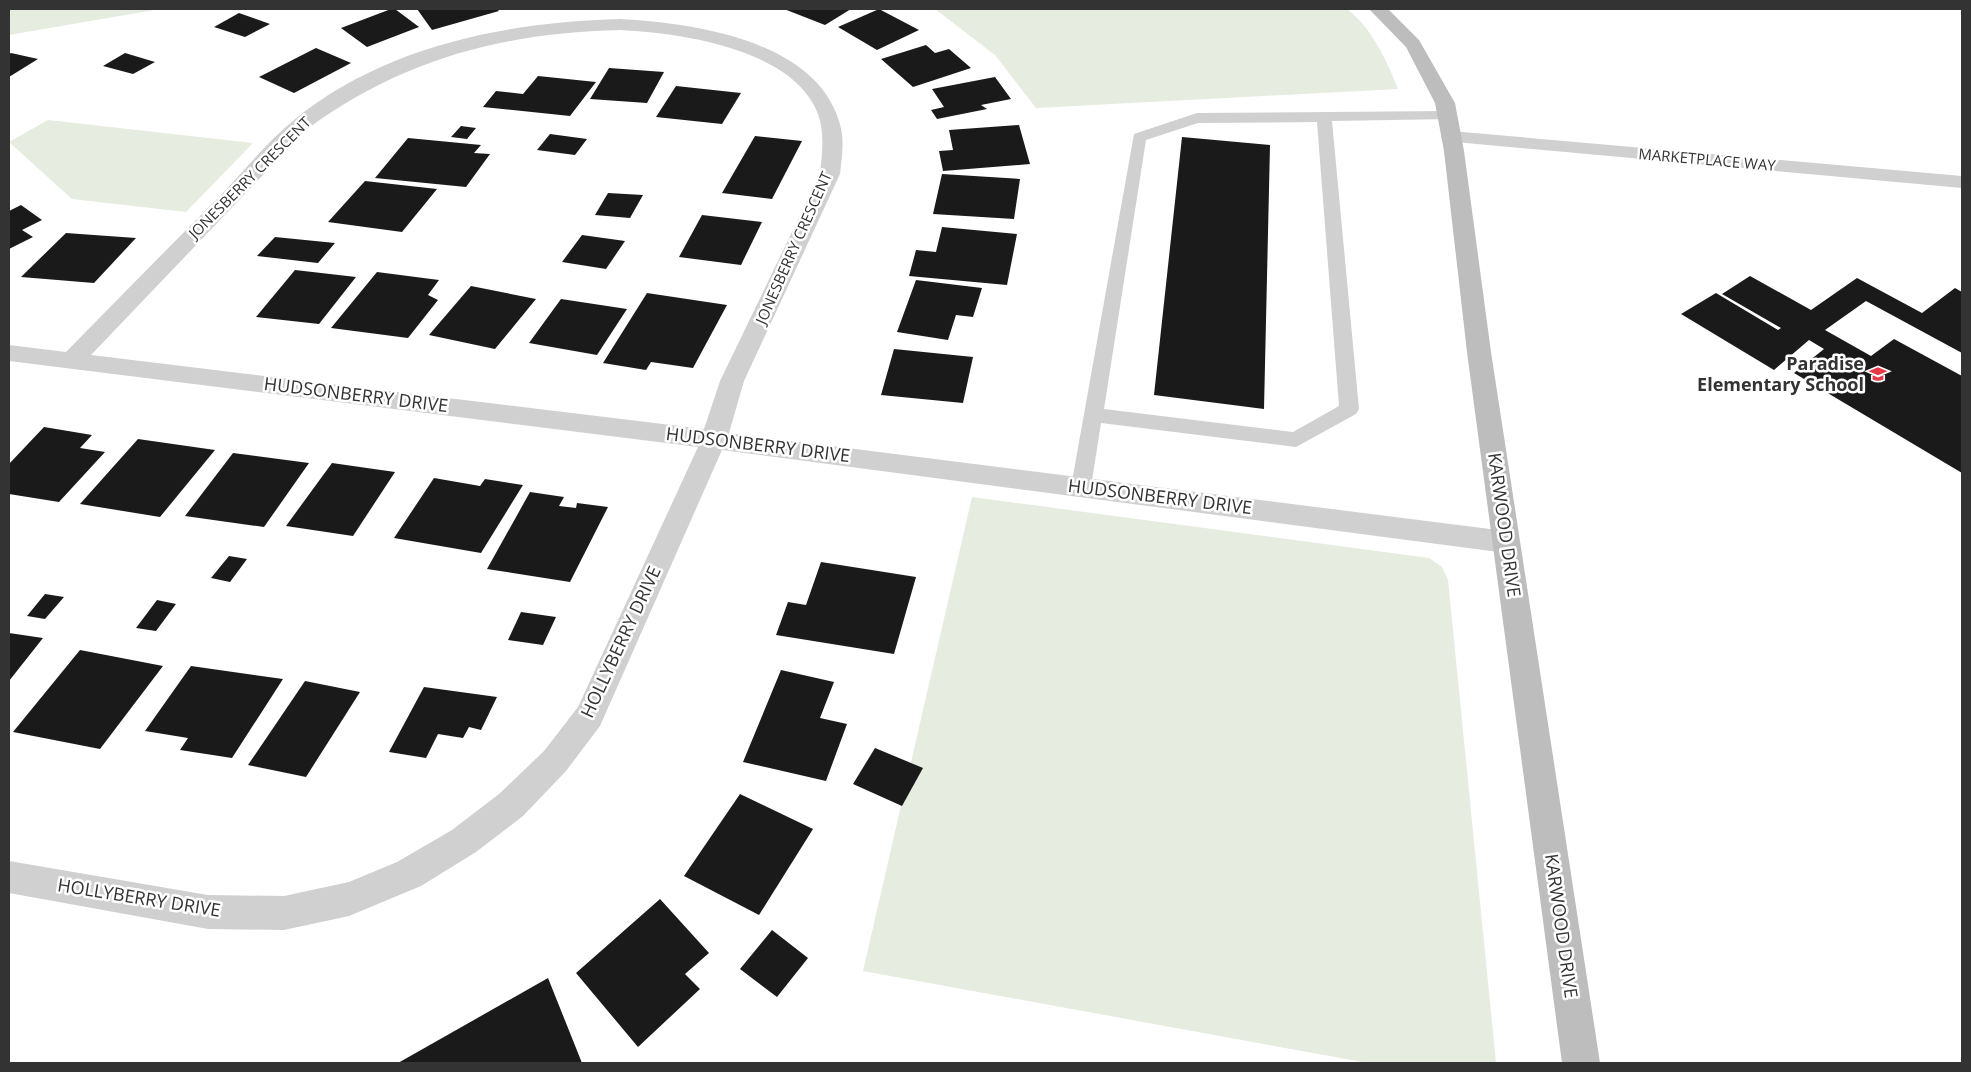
<svg xmlns="http://www.w3.org/2000/svg" width="1971" height="1072" font-family="'Open Sans',sans-serif">
  <style>
    .green { fill: #e6ecdf }
    .building { fill: #1a1a1a }
    .lines { fill: none; stroke-linecap: round; stroke-linejoin: round }
    .service { fill: #d0d0d0; fill-rule: evenodd }
    .minor { fill: #d0d0d0; fill-rule: evenodd }
    .tertiary { fill: #d0d0d0; fill-rule: evenodd }
    .secondary { fill: #bdbdbd; fill-rule: evenodd }
    .labels { text-anchor: middle; stroke-width: 5; stroke-linejoin: round; paint-order: stroke }
    .far-street-label { font-size: 15px; fill: #333; stroke: #fff }
    .poi-label { font-size: 18px; font-weight: bold; fill: #333; stroke: #fff; text-anchor: end }
    .street-label { font-size: 18px; fill: #333; stroke: #fff }
  </style>
  <rect width="100%" height="100%" fill="#fff"/>
  <!-- green -->
  <g class="green">
    <path d="M9 9H160L9 35Z"/>
    <path d="M935 9H1347C1372 28 1387 61 1398 89L1036 108 995 55Z"/>
    <path d="M48 120 253 143 186 212 72 199 9 142Z"/>
    <path d="M972 497 1429 558 1442 567 1448 580 1496 1063H1368L863 971Z"/>
  </g>
  <!-- building -->
  <g class="building">
    <path d="M391 9H395L419 27 367 47 341 28Z"/>
    <path d="M417 9H497L499 11 432 30Z"/>
    <path d="M784 9H851L825 25Z"/>
    <path d="M879 9 919 30 877 50 838 27Z"/>
    <path d="M239 13 270 24 245 37 214 27Z"/>
    <path d="M926 45 935 53 949 49 971 68 913 87 881 59Z"/>
    <path d="M316 48 351 63 294 93 259 77Z"/>
    <path d="M11 53 38 59 9 77V54Z"/>
    <path d="M125 53 155 62 133 74 103 66Z"/>
    <path d="M609 68 664 72 647 103 590 99Z"/>
    <path d="M538 76 596 82 570 116 483 107 496 91 523 94Z"/>
    <path d="M995 77 1011 99 981 105 987 109 937 119 931 110 944 107 932 89Z"/>
    <path d="M676 86 741 93 722 124 656 117Z"/>
    <path d="M1019 125 1030 164 943 171 939 151 953 150 949 130Z"/>
    <path d="M461 126 476 128 467 139 451 137Z"/>
    <path d="M550 134 587 139 575 155 537 150Z"/>
    <path d="M755 136 802 141 772 199 722 193Z"/>
    <path d="M1182 137 1270 145 1264 409 1154 395Z"/>
    <path d="M408 138 481 145 474 153 490 154 466 187 375 178Z"/>
    <path d="M942 174 1020 179 1014 219 933 214Z"/>
    <path d="M365 181 437 189 402 232 328 222Z"/>
    <path d="M608 193 643 195 630 218 595 215Z"/>
    <path d="M21 205 42 220 22 230 33 237 9 249V211Z"/>
    <path d="M702 215 762 222 741 265 679 257Z"/>
    <path d="M942 227 1017 234 1007 285 909 276 916 250 936 252Z"/>
    <path d="M66 233 136 238 94 283 21 277Z"/>
    <path d="M582 235 625 241 606 269 562 262Z"/>
    <path d="M275 237 335 243 318 263 257 256Z"/>
    <path d="M295 270 356 277 319 324 256 317Z"/>
    <path d="M377 272 439 280 428 295 438 300 408 338 331 328Z"/>
    <path d="M1750 276 1811 310 1857 278 1922 313 1955 288 1962 292V353L1866 301 1825 330 1871 356 1894 339 1962 376V473L1794 373 1824 349 1809 340 1774 370 1681 314 1716 293 1778 330 1781 328 1722 294Z"/>
    <path d="M916 280 982 288 973 317 956 315 948 340 897 332Z"/>
    <path d="M471 286 536 299 495 349 429 335Z"/>
    <path d="M647 293 727 305 693 368 651 362 646 370 603 363Z"/>
    <path d="M561 299 627 309 597 355 529 343Z"/>
    <path d="M894 349 973 357 963 403 881 395Z"/>
    <path d="M44 427 92 435 80 448 105 452 59 502 9 494V464Z"/>
    <path d="M138 439 215 450 160 517 80 504Z"/>
    <path d="M233 453 309 463 264 527 185 516Z"/>
    <path d="M332 463 395 472 353 536 286 526Z"/>
    <path d="M434 478 480 486 485 479 523 485 481 553 394 538Z"/>
    <path d="M530 492 564 497 559 506 576 508 577 503 608 507 570 582 487 569Z"/>
    <path d="M229 556 247 559 230 582 211 578Z"/>
    <path d="M821 562 916 577 894 654 776 635 788 602 806 605Z"/>
    <path d="M45 594 64 597 45 619 27 616Z"/>
    <path d="M157 600 176 604 156 631 136 628Z"/>
    <path d="M521 612 556 617 543 645 508 640Z"/>
    <path d="M9 633 43 638 9 681Z"/>
    <path d="M80 650 163 666 100 749 13 732Z"/>
    <path d="M191 666 283 679 232 758 180 750 188 738 145 731Z"/>
    <path d="M781 670 834 682 820 718 847 724 826 781 743 762Z"/>
    <path d="M305 681 360 692 306 777 248 765Z"/>
    <path d="M424 687 497 697 481 730 469 727 463 738 438 734 426 758 389 752Z"/>
    <path d="M875 748 923 768 902 806 853 784Z"/>
    <path d="M740 794 813 829 759 915 684 876Z"/>
    <path d="M660 899 709 953 685 974 700 989 638 1047 576 973Z"/>
    <path d="M772 930 808 958 777 997 740 969Z"/>
    <path d="M548 978 582 1063H398Z"/>
  </g>
  <g class="lines">
    <!-- service -->
    <path class="service" d="M1447 111 1455 116 1452 119 1332 121 1359 409 1356 414 1296 447 1101 423 1091 487 1088 492 1081 495 1074 492 1071 487 1134 134 1197 113ZM1317 122 1339 406 1293 432 1104 409 1146 140 1198 123Z"/>
    <!-- minor -->
    <path class="minor" d="M620 19C691 23 814 39 839 121 845 138 842 156 840 174L744 381 729 433 1506 531 1516 534 1520 542 1516 550 1506 553 722 450 600 726 566 771 523 816 476 852 421 886 349 916 284 930 208 929 9 893V861L208 895 284 896 349 882 397 862 452 830 499 794 544 751 578 707 698 447 9 361V345L66 352C117 300 168 248 220 196 244 171 267 142 294 120 384 46 507 22 620 19ZM620 30C679 33 793 48 818 114 825 134 822 153 820 174L720 381 704 429 91 355 307 129C403 59 502 33 620 30Z"/>
    <!-- tertiary -->
    <path class="tertiary" d="M1451 131 1962 176V188L1444 141 1441 137 1444 133Z"/>
    <!-- secondary -->
    <path class="secondary" d="M1369 9H1388L1419 40 1455 103 1464 151 1491 352 1600 1063H1562L1467 352 1444 151 1435 103 1406 47Z"/>
  </g>
  <!-- icons -->
  <defs>
    <g id="school-bare" transform="scale(1.35)"><path d="M0-5L7-2L0 1L-7-2ZM-4 1L0 2.5L4 1V4Q0 6-4 4Z" fill="#e63946" stroke="#fff" stroke-width="2.5" paint-order="stroke"/></g>
  </defs>
  <g fill-rule="evenodd">
    <use href="#school-bare" x="1878" y="374"/>
  </g>
  <g class="labels">
    <!-- far-street labels -->
    <g class="far-street-label">
      <text transform="translate(1707 160) rotate(5)" y="5">MARKETPLACE WAY</text>
      <text transform="translate(250 178) rotate(-45)" y="5">JONESBERRY CRESCENT</text>
      <text transform="translate(794 248) rotate(-66)" y="5">JONESBERRY CRESCENT</text>
    </g>
    <!-- poi labels -->
    <g class="poi-label">
      <text x="1864" y="370">Paradise<tspan x="1864" dy="21">Elementary School</tspan></text>
    </g>
    <!-- street labels -->
    <g class="street-label">
      <text transform="translate(356 395) rotate(7)" y="6">HUDSONBERRY DRIVE</text>
      <text transform="translate(758 445) rotate(7)" y="6">HUDSONBERRY DRIVE</text>
      <text transform="translate(1160 497) rotate(7)" y="6">HUDSONBERRY DRIVE</text>
      <text transform="translate(1504 525) rotate(82)" y="6">KARWOOD DRIVE</text>
      <text transform="translate(621 642) rotate(-65)" y="6">HOLLYBERRY DRIVE</text>
      <text transform="translate(139 898) rotate(9)" y="6">HOLLYBERRY DRIVE</text>
      <text transform="translate(1561 926) rotate(82)" y="6">KARWOOD DRIVE</text>
    </g>
  </g>
  <!-- border -->
  <rect width="1971" height="1072" fill="none" stroke="#333333" stroke-width="20"/>
</svg>
